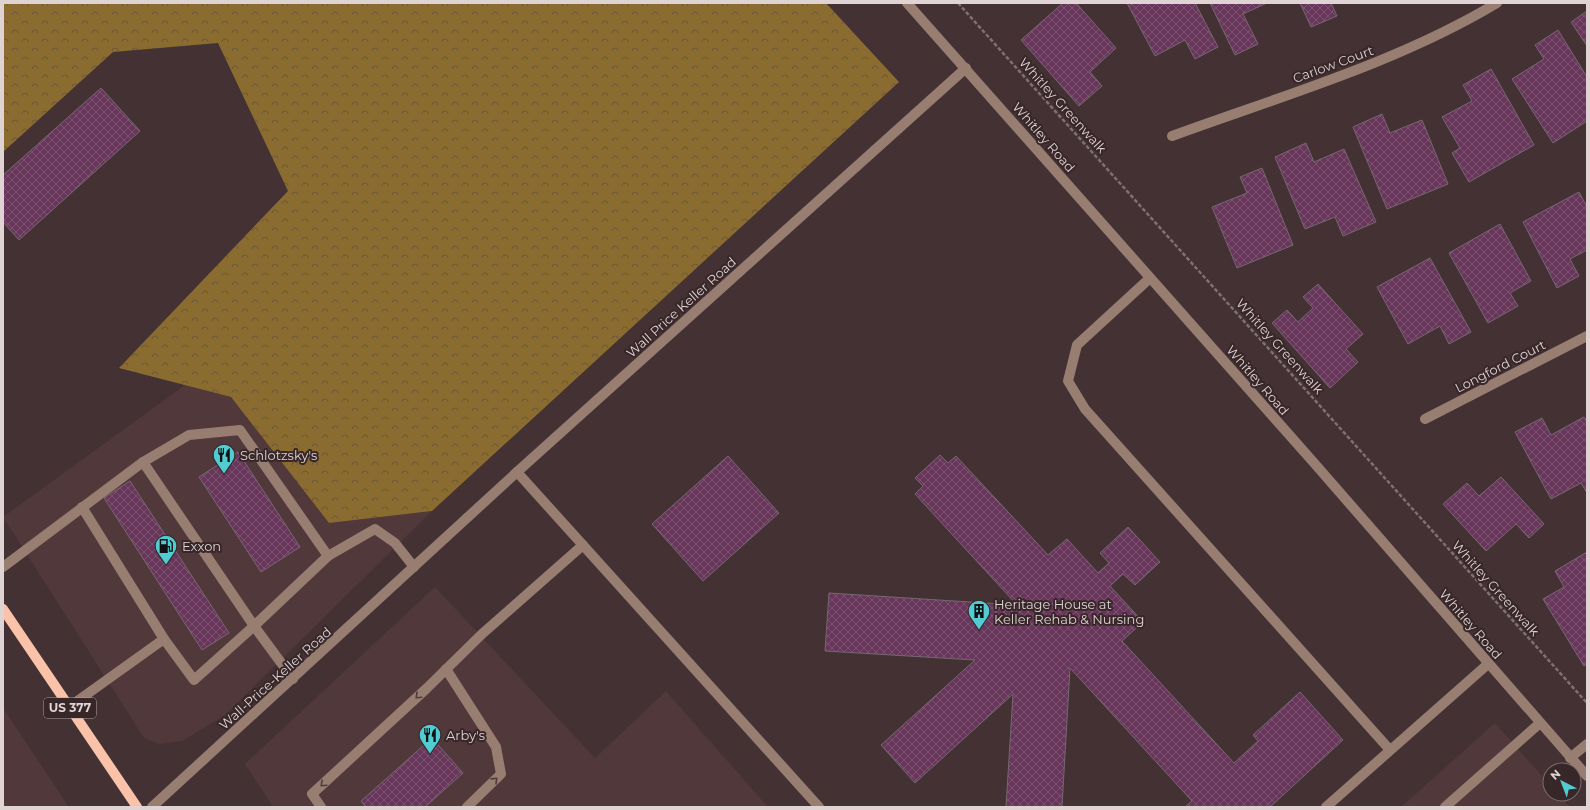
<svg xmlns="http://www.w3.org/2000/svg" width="1590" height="810" font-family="Montserrat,sans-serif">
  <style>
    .built { fill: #51383b }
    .forest { fill: url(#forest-crowns) }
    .building { fill: url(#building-cross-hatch); stroke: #776772 }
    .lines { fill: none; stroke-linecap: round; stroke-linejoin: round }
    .path { stroke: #7f7071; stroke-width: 2.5; stroke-dasharray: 4 2; stroke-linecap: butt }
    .minor { stroke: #987d71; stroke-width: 10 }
    .major { stroke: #fac3a9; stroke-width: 10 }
    .oneway { stroke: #503c3b }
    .labels { text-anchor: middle; stroke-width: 4; stroke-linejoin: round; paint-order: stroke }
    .shield { fill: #382729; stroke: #ad9fa1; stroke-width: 1 }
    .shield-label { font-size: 12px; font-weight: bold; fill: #dfd3d4 }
    .street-label { font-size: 13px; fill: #dfd3d4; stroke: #382729 }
    .poi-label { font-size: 13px; fill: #dfd3d4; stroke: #382729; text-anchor: start }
  </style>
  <defs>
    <pattern id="forest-crowns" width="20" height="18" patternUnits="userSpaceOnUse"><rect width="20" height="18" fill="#8a6c31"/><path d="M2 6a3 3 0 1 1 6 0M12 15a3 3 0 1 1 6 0" fill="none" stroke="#6a5838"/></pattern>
    <pattern id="building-cross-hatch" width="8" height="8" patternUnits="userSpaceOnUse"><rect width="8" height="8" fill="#67365a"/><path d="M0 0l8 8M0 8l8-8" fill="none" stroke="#7c5271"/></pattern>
  </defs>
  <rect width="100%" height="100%" fill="#433133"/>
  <!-- built -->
  <g class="built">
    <path d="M185 385 231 397 329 523 432 511 224 716 182 741 159 744 144 738 3 517Z"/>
    <path d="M435 587 595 758 666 691 768 807H273L245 764Z"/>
    <path d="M3 708 69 807H3Z"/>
    <path d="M1495 723 1550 785V794H1558L1570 807H1401Z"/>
  </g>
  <!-- forest -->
  <path class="forest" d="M3 3H826L899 82 432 511 329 523 231 397 119 368 288 191 218 43 113 52 3 152Z"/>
  <!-- building -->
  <g class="building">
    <path d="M1063 3H1076L1116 48 1090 72 1102 86 1079 106 1021 40Z"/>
    <path d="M1127 3H1195L1218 47 1195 59 1185 40 1155 56Z"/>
    <path d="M1210 3H1267L1243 14 1258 44 1235 55Z"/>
    <path d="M1300 3H1331L1337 16 1311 27Z"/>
    <path d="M1587 11V46L1571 22Z"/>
    <path d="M1558 30 1587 77V121L1553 143 1512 79 1544 59 1535 45Z"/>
    <path d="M1491 69 1534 145 1469 182 1452 153 1460 148 1442 117 1472 101 1463 85Z"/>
    <path d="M101 88 140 131 19 240 3 222V175Z"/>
    <path d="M1382 114 1390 133 1422 120 1448 184 1387 209 1353 127Z"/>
    <path d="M1306 143 1314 162 1344 149 1376 222 1343 236 1335 217 1305 229 1275 157Z"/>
    <path d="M1262 168 1293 245 1237 268 1212 207 1247 193 1240 177Z"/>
    <path d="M1579 192 1587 207V250L1570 259 1579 276 1557 288 1523 222Z"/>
    <path d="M1500 224 1531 281 1510 293 1518 306 1488 323 1449 253Z"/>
    <path d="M1430 258 1471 332 1449 344 1440 326 1408 344 1377 287Z"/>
    <path d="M1318 284 1363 334 1346 349 1358 362 1330 388 1272 323 1287 310 1298 322 1313 308 1303 297Z"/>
    <path d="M1584 417 1587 422V493L1581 483 1551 499 1515 432 1542 418 1551 435Z"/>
    <path d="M238 452 300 547 261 572 199 477Z"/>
    <path d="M940 455 948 463 956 456 1048 555 1067 539 1098 573 1109 563 1100 553 1128 527 1160 562 1135 585 1123 574 1110 586 1143 622 1122 641 1234 763 1258 741 1253 735 1300 692 1343 740 1270 807H1185L1192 801 1070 668 1062 807H1006L1013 694 915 783 881 745 975 660 825 651 829 593 1017 605 915 494 923 486 915 478Z"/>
    <path d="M728 456 779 513 703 581 652 524Z"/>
    <path d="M1501 477 1544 524 1529 538 1516 524 1486 551 1443 504 1467 483 1479 496Z"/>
    <path d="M130 481 229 633 202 650 104 498Z"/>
    <path d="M1587 552V664L1584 666 1543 599 1564 587 1555 571Z"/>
    <path d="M432 738 463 773 425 807H366L361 801Z"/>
  </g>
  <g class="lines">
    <!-- path -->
    <path class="path" d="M958 3 1587 703"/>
    <!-- minor -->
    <g class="minor">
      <path d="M907 3 1315 464 1587 776"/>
      <path d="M1172 136C1281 96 1397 63 1497 3"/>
      <path d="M1150 278 1077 345 1068 381 1085 409 1390 750"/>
      <path d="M1425 419 1587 336"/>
      <path d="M143 462 189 435 240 430 328 556 375 529 395 543 414 567"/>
      <path d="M517 472 819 807"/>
      <path d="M82 507 164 639"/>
      <path d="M3 567 143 462 254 626 328 556"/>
      <path d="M446 669 496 747 501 774 467 807"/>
      <path d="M69 707 164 639 194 680 254 626 293 679"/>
      <path d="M1570 758 1587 744"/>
      <path d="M152 807 517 472 966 68"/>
      <path d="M321 807 312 794 426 689 482 634 583 545"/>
      <path d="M1326 807 1488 664"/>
      <path d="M1445 807 1540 723"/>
    </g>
    <!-- major -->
    <path class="major" d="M3 609 137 807"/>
  </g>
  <!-- one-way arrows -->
  <defs><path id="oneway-chevron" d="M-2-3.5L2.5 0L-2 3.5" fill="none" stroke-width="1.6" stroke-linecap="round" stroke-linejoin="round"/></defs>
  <g class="oneway">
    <use href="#oneway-chevron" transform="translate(418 696) rotate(137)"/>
    <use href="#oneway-chevron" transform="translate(495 780) rotate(-44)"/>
    <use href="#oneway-chevron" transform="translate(323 784) rotate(137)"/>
  </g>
  <!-- icons -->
  <defs>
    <g id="restaurant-pin" transform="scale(1.15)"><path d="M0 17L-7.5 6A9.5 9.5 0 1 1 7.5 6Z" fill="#51ccd2" stroke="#382729"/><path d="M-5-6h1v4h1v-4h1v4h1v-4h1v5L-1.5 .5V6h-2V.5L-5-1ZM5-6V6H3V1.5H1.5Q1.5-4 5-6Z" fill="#111"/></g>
    <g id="fuel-pin" transform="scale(1.15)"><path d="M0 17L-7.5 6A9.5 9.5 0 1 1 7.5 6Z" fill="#51ccd2" stroke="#382729"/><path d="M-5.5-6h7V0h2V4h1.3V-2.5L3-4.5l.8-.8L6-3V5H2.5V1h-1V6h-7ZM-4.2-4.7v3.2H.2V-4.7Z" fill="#111"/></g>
    <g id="building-pin" transform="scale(1.15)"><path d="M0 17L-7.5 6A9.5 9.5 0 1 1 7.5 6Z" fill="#51ccd2" stroke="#382729"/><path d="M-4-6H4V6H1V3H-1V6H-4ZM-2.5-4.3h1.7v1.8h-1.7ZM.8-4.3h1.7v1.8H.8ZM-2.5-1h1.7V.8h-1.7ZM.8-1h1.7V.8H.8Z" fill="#111"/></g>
  </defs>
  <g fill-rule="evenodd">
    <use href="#restaurant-pin" x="224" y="455"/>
    <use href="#fuel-pin" x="166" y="546"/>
    <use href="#building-pin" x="979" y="611"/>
    <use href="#restaurant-pin" x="430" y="735"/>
  </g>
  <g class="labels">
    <!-- shield labels -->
    <rect class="shield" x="44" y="698" width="52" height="20" rx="3"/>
    <g class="shield-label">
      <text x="70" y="712">US 377</text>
    </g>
    <!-- street labels -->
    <g class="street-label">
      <text transform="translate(1333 64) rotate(-20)" y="5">Carlow Court</text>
      <text transform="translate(1063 105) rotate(48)" y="5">Whitley Greenwalk</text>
      <text transform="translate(1044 137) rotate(49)" y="5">Whitley Road</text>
      <text transform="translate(681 307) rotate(-42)" y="5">Wall Price Keller Road</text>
      <text transform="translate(1280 346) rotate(48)" y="5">Whitley Greenwalk</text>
      <text transform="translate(1500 366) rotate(-27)" y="5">Longford Court</text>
      <text transform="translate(1258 380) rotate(49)" y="5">Whitley Road</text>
      <text transform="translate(1496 588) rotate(48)" y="5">Whitley Greenwalk</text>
      <text transform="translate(1471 624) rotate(49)" y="5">Whitley Road</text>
      <text transform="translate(275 678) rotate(-42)" y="5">Wall-Price-Keller Road</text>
    </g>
    <!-- poi labels -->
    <g class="poi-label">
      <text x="240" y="460">Schlotzsky's</text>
      <text x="182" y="551">Exxon</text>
      <text x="994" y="609">Heritage House at<tspan x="994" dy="15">Keller Rehab &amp; Nursing</tspan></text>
      <text x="446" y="740">Arby's</text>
    </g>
  </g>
  <!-- border -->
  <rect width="1590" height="810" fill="none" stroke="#dfd3d4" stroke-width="8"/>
  <!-- north arrow -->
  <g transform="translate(1562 782) rotate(318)"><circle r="19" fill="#382729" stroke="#7b6c6d"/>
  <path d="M0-3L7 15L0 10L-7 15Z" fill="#51ccd2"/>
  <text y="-6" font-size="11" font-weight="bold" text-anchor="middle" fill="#dfd3d4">N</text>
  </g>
</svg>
